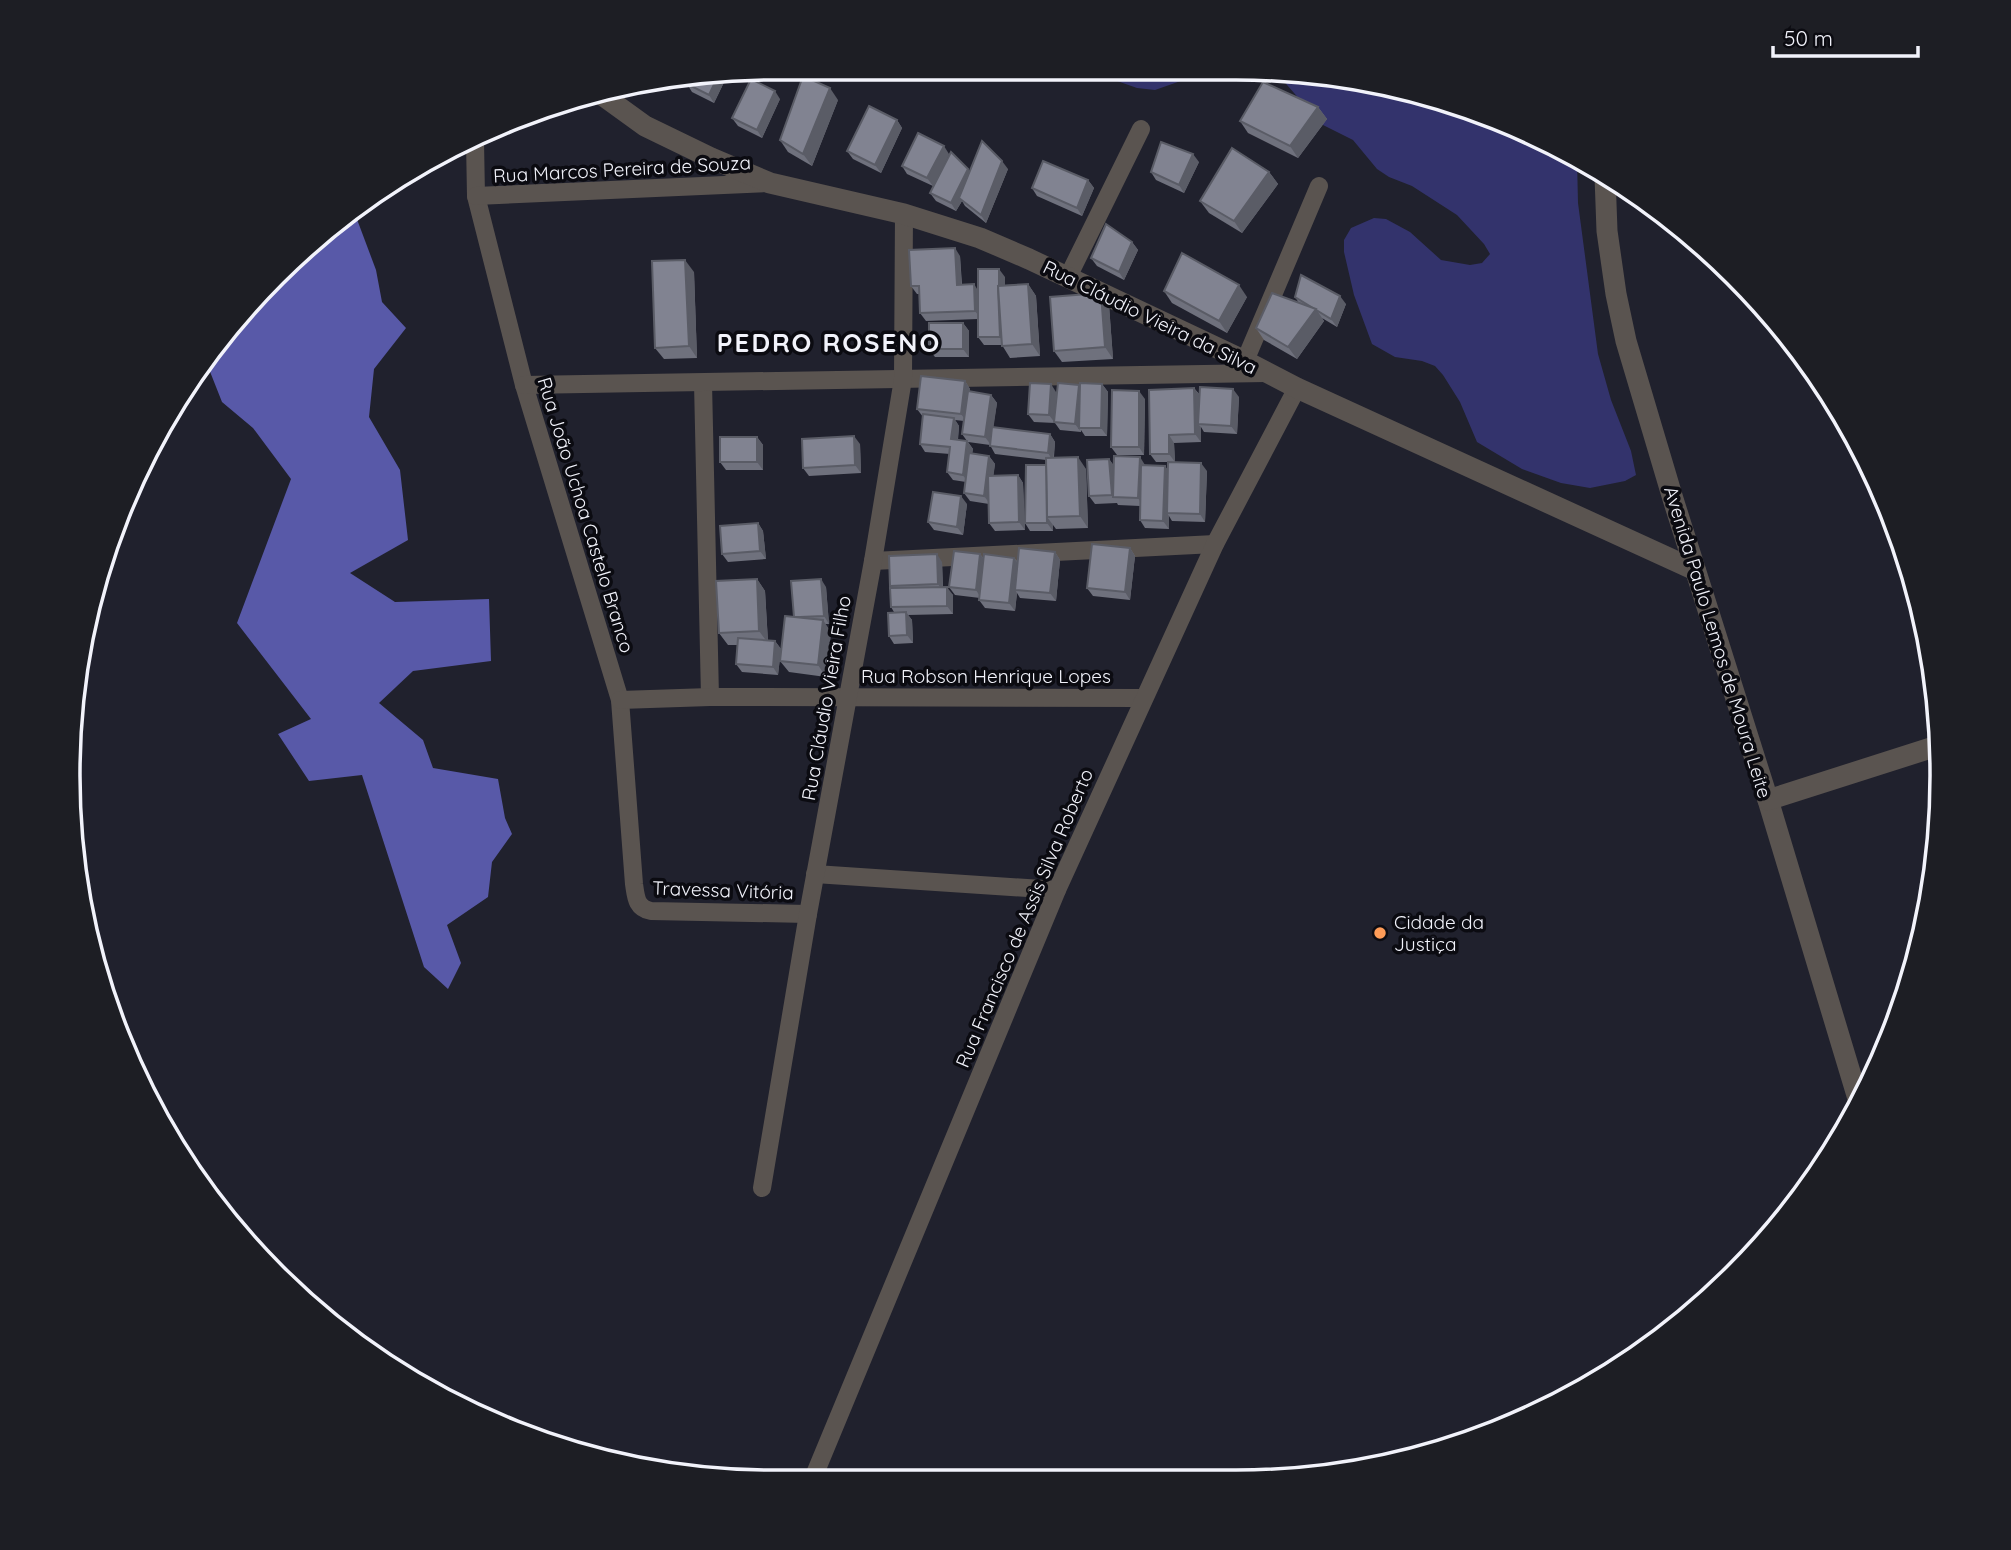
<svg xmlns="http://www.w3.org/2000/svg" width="2011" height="1550" font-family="Quicksand,sans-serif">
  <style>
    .green { fill: #33336c }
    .water { fill: #5859a8 }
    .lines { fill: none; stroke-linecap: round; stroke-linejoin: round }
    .minor { stroke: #5a5450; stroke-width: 18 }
    .tertiary { stroke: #5a5450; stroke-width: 21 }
    .wall { fill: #6f717d; fill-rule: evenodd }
    .shaded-wall { fill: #5a5c66 }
    .building { fill: #818391; stroke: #5a5c66; stroke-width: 2 }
    .poi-dot { fill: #fe9c58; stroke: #0b0b11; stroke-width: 2.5 }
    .labels { text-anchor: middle; stroke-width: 7; stroke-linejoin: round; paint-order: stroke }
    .street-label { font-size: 19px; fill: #f2f3fb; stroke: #0b0b11 }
    .poi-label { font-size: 19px; fill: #f2f3fb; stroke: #0b0b11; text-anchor: start }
    .district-label { font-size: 26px; font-weight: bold; letter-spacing: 2px; fill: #f2f3fb; stroke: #0b0b11 }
    .rim { fill: none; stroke: #f2f3fb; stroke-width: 3.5 }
  </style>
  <rect width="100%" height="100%" fill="#20212d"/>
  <!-- green -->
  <g class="green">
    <path d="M1083 69 1212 70 1155 90 1137 88Z"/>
    <path d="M1274 70 1419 92 1549 141 1577 159 1578 203 1598 354 1611 400 1631 451 1636 475 1625 481 1590 488 1561 483 1522 469 1477 442 1460 402 1443 375 1435 366 1422 361 1395 357 1372 344 1354 295 1344 252V240L1351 228 1374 218 1386 219 1410 232 1441 260 1470 265 1482 263 1490 254 1484 244 1457 215 1412 186 1389 177 1377 169 1353 140 1321 124Z"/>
  </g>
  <!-- water -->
  <path class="water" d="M355 214 376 270 382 302 406 328 374 369 369 417 400 470 408 540 350 573 395 602 489 599 491 661 413 671 379 703 423 740 433 768 498 779 505 818 512 834 492 862 488 897 447 925 461 963 448 989 424 967 362 775 309 781 278 734 311 719 237 623 291 479 253 428 222 402 207 364 275 276Z"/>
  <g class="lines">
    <!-- minor -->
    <g class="minor">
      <path d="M475 141 476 196 524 385 620 700 634 884C636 897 636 908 651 911L808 914"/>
      <path d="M476 196 770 183"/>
      <path d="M1068 277 1141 129"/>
      <path d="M1245 361 1319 186"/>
      <path d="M703 383 710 697"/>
      <path d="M524 385 1266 373"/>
      <path d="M873 561 1215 544"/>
      <path d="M620 700 710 697 1143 698"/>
      <path d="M815 874 1057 890"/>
      <path d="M762 1188 808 914 873 561 903 379 904 214"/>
      <path d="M814 1476 1057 890 1215 544 1297 388"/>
    </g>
    <!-- tertiary -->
    <g class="tertiary">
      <path d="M598 92 645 126 711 158 770 183 904 214 980 238 1029 259 1245 361 1297 388 1695 570"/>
      <path d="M1605 176 1607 231 1616 294 1626 341 1673 499 1768 800 1859 1102"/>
      <path d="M1768 800 1940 745"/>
    </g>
  </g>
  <!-- wall -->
  <g class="wall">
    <path d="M728 74 714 103 692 92 687 84Z"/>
    <path d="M780 99 762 138 738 126 732 118Z"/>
    <path d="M838 100 812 166 788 152 780 140Z"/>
    <path d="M1318 107 1327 119 1298 158 1248 133 1240 121Z"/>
    <path d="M897 120 902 128 881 173 853 159 847 151Z"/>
    <path d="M949 154 933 186 907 174 902 166Z"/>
    <path d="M1199 162 1184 193 1156 180 1151 172Z"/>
    <path d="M1008 169 986 223 965 206 962 201 956 211 936 201 930 193 970 171Z"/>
    <path d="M1269 172 1278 184 1242 233 1209 213 1200 201Z"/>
    <path d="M1088 180 1094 188 1082 216 1037 196 1032 188Z"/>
    <path d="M1132 242 1138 250 1124 280 1097 266 1091 258Z"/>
    <path d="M960 256 962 284 978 290 1005 277V285L1028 284 1036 296 1040 356 1010 358 1002 345H984L978 337V319L926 321 920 313 919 294H917L911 286Z"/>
    <path d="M694 272 697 358 664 359 655 348Z"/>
    <path d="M1164 291 1247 297 1227 333 1172 303Z"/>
    <path d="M1101 293 1109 305 1113 359 1062 362 1054 351Z"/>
    <path d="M1295 297 1346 304 1337 327 1322 318 1324 321 1297 359 1264 340 1256 328 1299 303Z"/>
    <path d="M963 323 969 331V357H935L929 349Z"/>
    <path d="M965 381 970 389V391L991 395 997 403 993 427 1050 434 1055 442 1054 457 1086 469 1088 528 1056 529 1053 525V531H1030L1025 523 1046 465V460L995 454 990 445 968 442 973 449 972 453 989 456 995 464 993 476 1018 475 1023 483 1025 530 995 531 989 523V504L970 501 964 493 966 482 953 480 947 472 950 454 925 452 920 444 923 417 917 409ZM955 420 964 421 962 434 967 441 958 440 959 426Z"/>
    <path d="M1102 384 1108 392 1107 436H1085L1081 430V432L1060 430 1055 423 1034 422 1028 414 1056 392Z"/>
    <path d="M1194 388 1200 395 1239 397 1237 434 1204 432 1201 427V442L1174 443 1175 462H1156L1150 454Z"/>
    <path d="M1145 399 1144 455H1117L1111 447Z"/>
    <path d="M757 437 763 445V470H726L720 462Z"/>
    <path d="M860 444 861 473 809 476 803 468Z"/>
    <path d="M1109 459 1114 466H1165L1168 471H1207L1205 522 1172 521 1169 516V529L1145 528 1140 520V506L1118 505 1117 503 1095 504 1089 496Z"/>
    <path d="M967 504 963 535 934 530 928 522Z"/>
    <path d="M758 523 763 531 766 559 728 562 722 554Z"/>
    <path d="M1130 548 1135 556 1130 600 1093 596 1087 588Z"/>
    <path d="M1055 552 1060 560 1056 601 1020 598 1017 593 1015 611 985 608 979 600 980 598 955 595 949 587 980 554 984 559 1014 558 1018 562Z"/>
    <path d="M942 562 943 587 953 595V614L908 615 912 620 913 643 894 644 889 636 894 612 891 607 892 588 890 586Z"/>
    <path d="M757 579 765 591 768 641H775L781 649 778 675 742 672 736 664 738 645H728L719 633Z"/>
    <path d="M826 587 829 624H825L831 632 826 677 789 672 780 661 794 617Z"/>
  </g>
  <!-- shaded-wall -->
  <g class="shaded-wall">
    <path d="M728 74 714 103 709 95 718 76Z"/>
    <path d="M830 88 838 100 812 166 803 154Z"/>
    <path d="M775 91 780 99 762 138 757 130Z"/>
    <path d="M1318 107 1327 119 1298 158 1290 146Z"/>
    <path d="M897 120 902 128 881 173 875 165Z"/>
    <path d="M944 146 949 154 933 186 927 178Z"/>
    <path d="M1193 154 1199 162 1184 193 1179 185Z"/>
    <path d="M1002 161 1008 169 986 223 981 215Z"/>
    <path d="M968 169 974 177 959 198 962 201 956 211 951 203Z"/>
    <path d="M1269 172 1278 184 1242 233 1234 221Z"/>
    <path d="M1088 180 1094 188 1082 216 1077 208Z"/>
    <path d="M1132 242 1138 250 1124 280 1119 272Z"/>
    <path d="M955 248 960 256 962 293 957 285Z"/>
    <path d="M685 260 694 272 697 358 689 346Z"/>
    <path d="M999 269 1005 277V345L1000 337Z"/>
    <path d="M974 284 979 292 981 319 975 311Z"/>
    <path d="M1028 284 1036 296 1040 356 1032 344Z"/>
    <path d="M1239 285 1247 297 1227 333 1219 321Z"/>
    <path d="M1101 293 1109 305 1113 359 1105 347Z"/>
    <path d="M1340 296 1346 304 1337 327 1331 319Z"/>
    <path d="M1316 309 1324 321 1297 359 1288 347Z"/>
    <path d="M963 323 969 331V357L963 349Z"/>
    <path d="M965 381 970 389 967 422 961 414Z"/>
    <path d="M1051 384 1056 392 1055 423 1049 415Z"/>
    <path d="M1102 384 1108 392 1107 436 1101 428Z"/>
    <path d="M1079 385 1084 393 1079 428 1081 432 1075 424Z"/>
    <path d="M1194 388 1200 396 1198 424 1201 427V442L1195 434Z"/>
    <path d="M1233 389 1239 397 1237 434 1231 426Z"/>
    <path d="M1139 391 1145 399 1144 455 1139 447Z"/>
    <path d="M991 395 997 403 991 445 985 437Z"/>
    <path d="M954 418 959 426 957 447 951 439Z"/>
    <path d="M1050 434 1055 442 1053 461 1048 453Z"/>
    <path d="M1169 435 1174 443 1175 462 1169 454Z"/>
    <path d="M854 436 860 444 861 473 855 465Z"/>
    <path d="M757 437 763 445V470L757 462Z"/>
    <path d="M967 441 973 449 968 483 963 475Z"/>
    <path d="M989 456 995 464 990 504 984 496Z"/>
    <path d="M1078 457 1086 469 1088 528 1080 516Z"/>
    <path d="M1140 457 1145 465 1143 506 1138 498Z"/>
    <path d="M1109 459 1115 467 1117 497 1112 495Z"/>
    <path d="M1201 463 1207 471 1205 522 1200 514Z"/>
    <path d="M1165 466 1171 474 1167 513 1169 516V529L1163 521Z"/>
    <path d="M1018 475 1023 483 1025 530 1019 522Z"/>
    <path d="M961 496 967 504 963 535 957 527Z"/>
    <path d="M1047 517 1053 525V531L1047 523Z"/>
    <path d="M758 523 763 531 766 559 760 551Z"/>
    <path d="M1130 548 1135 556 1130 600 1125 592Z"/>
    <path d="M1055 552 1060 560 1056 601 1050 593Z"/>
    <path d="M937 554 942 562 943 592 938 584Z"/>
    <path d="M980 554 986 562 981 598 976 590Z"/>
    <path d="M1014 558 1020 566 1015 590 1017 593 1015 611 1009 603Z"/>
    <path d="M757 579 765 591 768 643 759 631Z"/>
    <path d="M821 579 826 587 829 624 824 616Z"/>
    <path d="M947 587 953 595V614L947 606Z"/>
    <path d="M906 612 912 620 913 643 907 635Z"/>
    <path d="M823 620 831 632 826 677 818 665Z"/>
    <path d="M775 641 781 649 778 675 773 667Z"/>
  </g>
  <!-- building -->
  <g class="building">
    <path d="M718 76 709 95 687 84 689 80Z"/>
    <path d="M803 76 830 88 803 154 780 140Z"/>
    <path d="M751 79 775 91 757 130 732 118Z"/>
    <path d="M1263 82 1318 107 1290 146 1240 121Z"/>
    <path d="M869 106 897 120 875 165 847 151Z"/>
    <path d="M918 133 944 146 927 178 902 166Z"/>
    <path d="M982 141 1002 161 981 215 959 198Z"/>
    <path d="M1161 142 1193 154 1179 185 1151 172Z"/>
    <path d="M1232 148 1269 172 1234 221 1200 201Z"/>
    <path d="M951 152 968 169 951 203 930 193Z"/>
    <path d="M1043 161 1088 180 1077 208 1032 188Z"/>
    <path d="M1106 224 1132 242 1119 272 1091 258Z"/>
    <path d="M955 248 957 285 974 284 975 311 920 313 919 286H911L909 250Z"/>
    <path d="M1182 253 1239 285 1219 321 1164 291Z"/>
    <path d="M685 260 689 346 655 348 652 261Z"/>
    <path d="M978 269H999V286H998L1000 337H978Z"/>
    <path d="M1301 275 1340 296 1331 319 1295 297Z"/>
    <path d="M1028 284 1032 344 1002 346 998 286Z"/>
    <path d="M1101 293 1105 347 1054 351 1050 297Z"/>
    <path d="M1272 293 1316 309 1288 347 1256 328Z"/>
    <rect x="929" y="323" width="34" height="26"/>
    <path d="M921 376 965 381 961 414 917 409Z"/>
    <path d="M1030 383 1051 384 1049 415 1028 414Z"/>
    <path d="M1058 383 1079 385 1075 424 1054 422Z"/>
    <path d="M1080 383 1102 384 1101 428H1079Z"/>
    <path d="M1200 387 1233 389 1231 426 1198 424Z"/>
    <path d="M1194 388 1195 434 1169 435V454H1150L1149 390Z"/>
    <path d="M1112 390 1139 391V447H1111Z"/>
    <path d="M968 391 991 395 985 437 962 434Z"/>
    <path d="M923 414 954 418 951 439 967 441 963 475 947 472 950 447 920 444Z"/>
    <path d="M992 427 1050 434 1048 453 990 446Z"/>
    <path d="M854 436 855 465 803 468 802 439Z"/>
    <rect x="720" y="437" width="37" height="25"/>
    <path d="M969 453 989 456 984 496 964 493Z"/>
    <path d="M1114 456 1140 457 1138 498 1113 497Z"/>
    <path d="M1078 457 1080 516 1047 517 1046 458Z"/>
    <path d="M1109 459 1112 495 1089 496 1087 460Z"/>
    <path d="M1168 462 1201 463 1200 514 1167 513Z"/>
    <path d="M1026 465H1046L1047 523H1025Z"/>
    <path d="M1141 465 1165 466 1163 521 1140 520Z"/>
    <path d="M1018 475 1019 522 989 523 988 476Z"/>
    <path d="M933 492 961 496 957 527 928 522Z"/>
    <path d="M758 523 760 551 722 554 720 526Z"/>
    <path d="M1092 544 1130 548 1125 592 1087 588Z"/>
    <path d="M1019 548 1055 552 1050 593 1015 590Z"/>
    <path d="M954 551 980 554 976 590 949 587Z"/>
    <path d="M937 554 938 584 890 586 889 556Z"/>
    <path d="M984 554 1014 558 1009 603 979 600Z"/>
    <path d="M757 579 759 631 719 633 716 581Z"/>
    <path d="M821 579 824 616 800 617H794L791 581Z"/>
    <path d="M947 587V606L891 607 890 588Z"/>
    <path d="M906 612 907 635 889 636 888 613Z"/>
    <path d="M785 616 823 620 818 665 780 661Z"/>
    <path d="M738 638 775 641 773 667 736 664Z"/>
  </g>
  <!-- markers -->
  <circle class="poi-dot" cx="1380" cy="933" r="7"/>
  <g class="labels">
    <!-- street labels -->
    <g class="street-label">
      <text transform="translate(622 169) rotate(-3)" y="7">Rua Marcos Pereira de Souza</text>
      <text transform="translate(1150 317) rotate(26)" y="7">Rua Cláudio Vieira da Silva</text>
      <text transform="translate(586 515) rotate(73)" y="7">Rua João Uchoa Castelo Branco</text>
      <text transform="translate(1718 642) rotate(73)" y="7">Avenida Paulo Lemos de Moura Leite</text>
      <text x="986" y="683">Rua Robson Henrique Lopes</text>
      <text transform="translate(826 698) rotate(-80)" y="7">Rua Cláudio Vieira Filho</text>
      <text transform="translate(723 890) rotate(2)" y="7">Travessa Vitória</text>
      <text transform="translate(1024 918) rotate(-67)" y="7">Rua Francisco de Assis Silva Roberto</text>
    </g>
    <!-- poi labels -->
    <g class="poi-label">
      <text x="1394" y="929">Cidade da<tspan x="1394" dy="22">Justiça</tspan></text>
    </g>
    <!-- district labels -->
    <g class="district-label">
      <text x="829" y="352">PEDRO ROSENO</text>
    </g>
  </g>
  <!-- crop -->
  <path d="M0 0H2011V1550H0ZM774 80H1236A694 694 0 0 1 1930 774V776A694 694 0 0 1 1236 1470H774A694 694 0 0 1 80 776V774A694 694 0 0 1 774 80Z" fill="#1d1e24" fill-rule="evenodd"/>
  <path class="rim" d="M774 80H1236A694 694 0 0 1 1930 774V776A694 694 0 0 1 1236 1470H774A694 694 0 0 1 80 776V774A694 694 0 0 1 774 80Z"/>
  <!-- scale -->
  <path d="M1773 46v10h145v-10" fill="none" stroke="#f2f3fb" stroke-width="3.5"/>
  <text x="1784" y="46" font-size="21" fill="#f2f3fb" stroke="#0b0b11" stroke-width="5" paint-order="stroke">50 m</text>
</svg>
